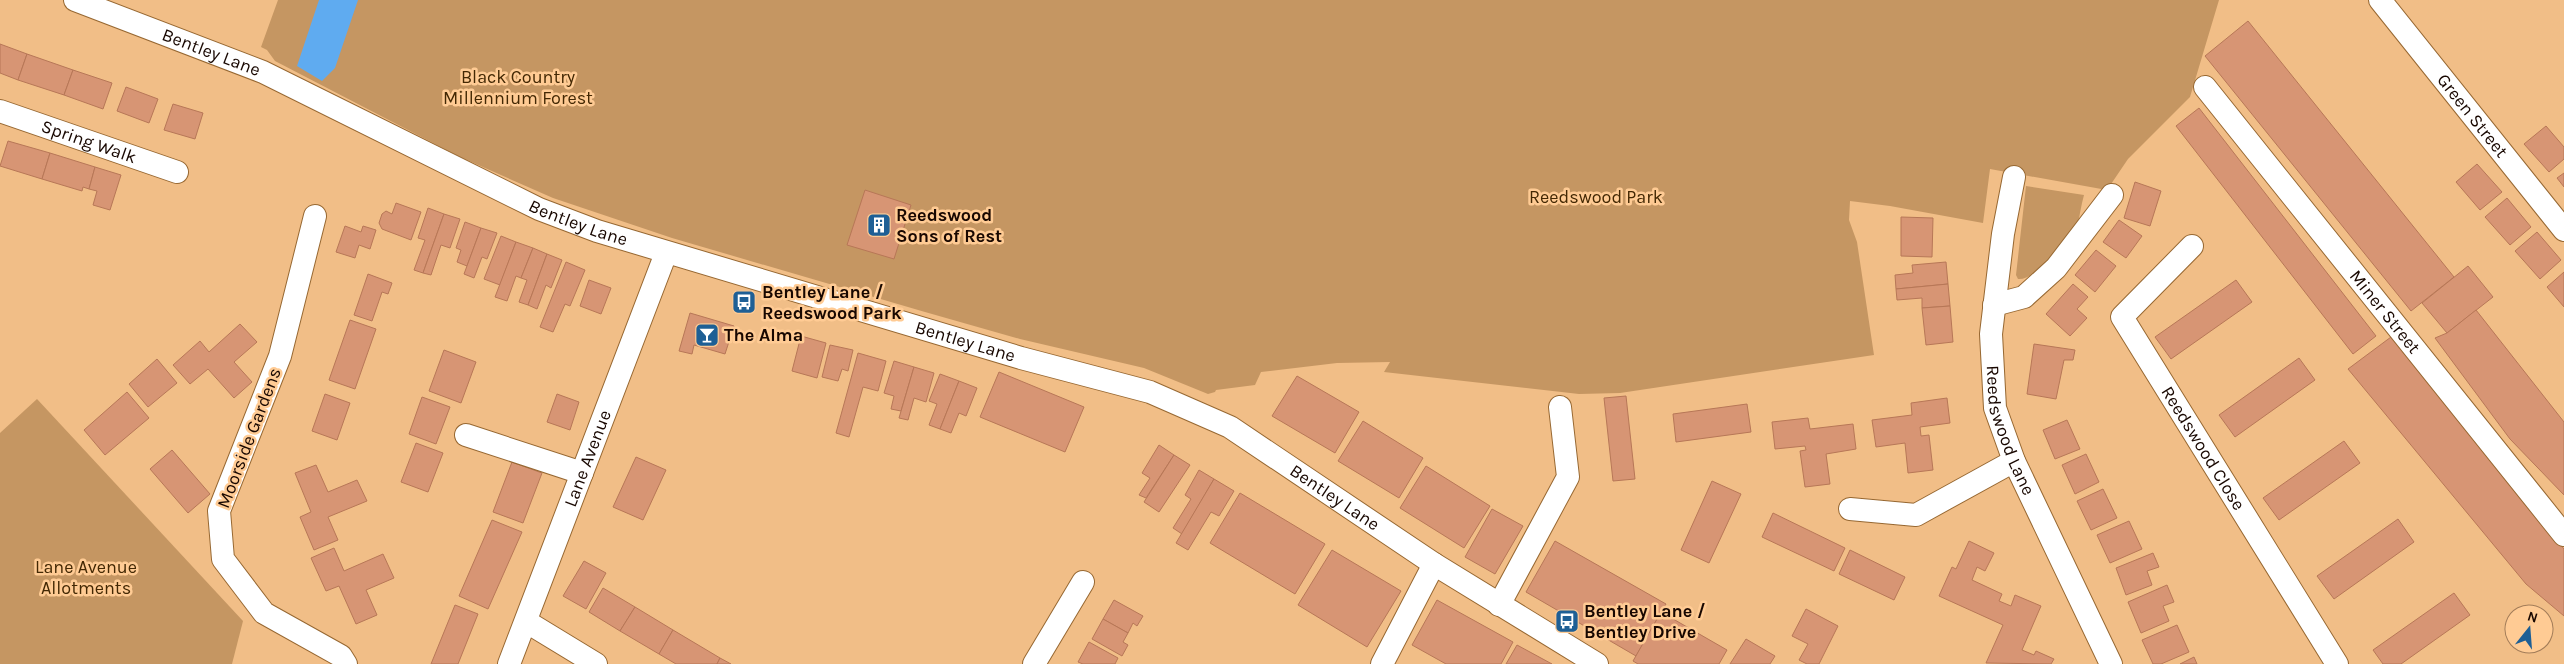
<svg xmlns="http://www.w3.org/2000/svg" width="2564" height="664" font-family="Karla,sans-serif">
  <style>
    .green { fill: #c59662 }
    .water { fill: #5fabf0 }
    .building { fill: #d79574; stroke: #b77757 }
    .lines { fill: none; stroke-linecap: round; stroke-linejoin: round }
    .minor-casing { stroke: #976832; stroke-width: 24 }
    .minor { stroke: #fff; stroke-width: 22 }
    .labels { text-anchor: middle; stroke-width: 5; stroke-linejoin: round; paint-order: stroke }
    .street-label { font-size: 18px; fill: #180700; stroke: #ffcb94 }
    .park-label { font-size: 18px; fill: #432804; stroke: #ffcb94 }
    .poi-label { font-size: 18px; font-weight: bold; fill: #180700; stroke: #ffcb94; text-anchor: start }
  </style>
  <rect width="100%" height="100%" fill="#f1be87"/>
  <!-- green -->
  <g class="green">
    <path d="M278 0H2219L2190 97 2128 159 2107 190 1990 169 1983 223 1890 206 1850 201 1849 220 1857 242 1874 355 1620 393 1579 394 1384 372 1390 362 1337 363 1261 372 1255 385 1216 390 1215 392 1208 394 1144 368 1020 339 925 312 672 238 553 198 460 157 275 61 267 50 261 47Z"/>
    <path d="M2026 186 2084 195C2081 205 2080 216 2077 226 2071 242 2035 281 2018 279L2016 275Z"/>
    <path d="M37 399 243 621 232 664H0V433Z"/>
  </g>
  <!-- water -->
  <path class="water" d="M319 0H358L335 68 322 81 297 66Z"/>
  <!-- building -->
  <g class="building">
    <path d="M2248 21 2454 277 2411 311 2205 56Z"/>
    <path d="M0 44 27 54 18 80 0 73Z"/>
    <path d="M27 54 73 70 64 95 18 80Z"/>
    <path d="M73 70 112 83 103 109 64 95Z"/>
    <path d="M126 87 158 99 149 123 117 111Z"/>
    <path d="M173 104 203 113 195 139 164 130Z"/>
    <path d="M2199 108 2376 336 2353 354 2176 126Z"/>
    <path d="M2546 126 2564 147V159L2549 172 2524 144Z"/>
    <path d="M8 141 50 153 42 179 0 166Z"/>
    <path d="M50 153 95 167 89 189 83 187 82 191 42 179Z"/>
    <path d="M2477 164 2502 192 2480 210 2456 182Z"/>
    <path d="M95 167 121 175 110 210 93 205 97 191 89 189Z"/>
    <path d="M2564 173V187L2557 178Z"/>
    <path d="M2135 182 2161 191 2150 226 2124 218Z"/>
    <path d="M865 190 911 205 894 259 847 245Z"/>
    <path d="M2507 198 2531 227 2510 245 2485 217Z"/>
    <path d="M396 203 421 212 411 240 382 229 379 223 382 214 386 211 392 214Z"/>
    <path d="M428 208 444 214 423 273 414 270 425 240 418 238Z"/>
    <path d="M444 214 460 219 450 248 441 245 431 275 423 273Z"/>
    <path d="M1901 217 1933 218 1932 257 1901 256Z"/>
    <path d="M2119 220 2142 236 2126 258 2103 242Z"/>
    <path d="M465 222 481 228 467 266 457 262 461 250 456 248Z"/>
    <path d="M345 226 361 232 363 226 376 230 370 249 359 245 355 258 336 252Z"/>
    <path d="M481 228 497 233 487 259 482 257 474 278 464 274Z"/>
    <path d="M2537 232 2561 260 2540 279 2515 251Z"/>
    <path d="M501 236 516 242 500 285 484 279Z"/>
    <path d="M516 242 533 248 521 278 516 276 507 301 495 297Z"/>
    <path d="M533 248 547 254 528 305 519 302 527 280 521 278Z"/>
    <path d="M2096 250 2116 266 2095 292 2075 275Z"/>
    <path d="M547 254 562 260 551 288 546 285 537 309 528 305Z"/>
    <path d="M566 262 585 270 570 306 565 304 553 332 540 327Z"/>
    <path d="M1946 262 1948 284 1896 289 1895 275 1913 273 1912 265Z"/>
    <path d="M2468 266 2493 297 2447 333 2422 303Z"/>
    <path d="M2564 272V307L2547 287Z"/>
    <path d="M368 274 392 283 388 294 382 292 372 321 354 315Z"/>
    <path d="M589 280 611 288 601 314 580 306Z"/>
    <path d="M2236 280 2252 302 2171 359 2155 337Z"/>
    <path d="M1948 284 1950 306 1922 308V298L1897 300 1896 289Z"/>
    <path d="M2073 284 2088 297 2077 309 2087 318 2070 336 2046 314Z"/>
    <path d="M1950 306 1953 342 1926 345 1922 308Z"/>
    <path d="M2476 310 2564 422V495L2510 439 2435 338 2447 333Z"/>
    <path d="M690 313 734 326 725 354 694 345 692 354 679 351Z"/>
    <path d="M350 320 376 329 355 389 329 380Z"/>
    <path d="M240 324 257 342 234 362 252 382 234 398 208 369 190 384 173 365 200 341 209 352Z"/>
    <path d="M801 336 826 343 817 378 792 371Z"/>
    <path d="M2391 337 2564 549V616L2526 584 2348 369Z"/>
    <path d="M2034 344 2075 350 2073 360H2064L2056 399 2027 394Z"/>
    <path d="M830 345 853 350 848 371 842 369 838 381 822 377Z"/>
    <path d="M444 350 476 362 461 403 429 391Z"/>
    <path d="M858 353 886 361 878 391 863 387 849 437 836 433Z"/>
    <path d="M2299 358 2315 380 2235 437 2219 415Z"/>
    <path d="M157 359 177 383 148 407 129 384Z"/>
    <path d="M894 361 914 367 901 411 891 409 894 396 884 393Z"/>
    <path d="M914 367 934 373 926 402 914 398 908 420 899 418Z"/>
    <path d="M999 372 1084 407 1065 452 980 417Z"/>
    <path d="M940 374 959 381 940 429 929 425 937 404 929 401Z"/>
    <path d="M1297 376 1359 412 1335 453 1272 416Z"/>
    <path d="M959 381 977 388 966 416 959 413 951 433 940 429Z"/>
    <path d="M127 392 149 418 105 455 84 430Z"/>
    <path d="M325 394 350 403 337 440 312 431Z"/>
    <path d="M557 394 579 402 570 430 547 422Z"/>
    <path d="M1626 396 1635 479 1613 481 1604 398Z"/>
    <path d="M422 397 450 407 436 444 409 434Z"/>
    <path d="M1947 398 1950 423 1920 427 1921 436 1929 435 1933 470 1908 473 1905 443 1876 447 1872 420 1912 415 1911 403Z"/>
    <path d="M1747 404 1751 432 1676 442 1673 414Z"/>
    <path d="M1808 418 1810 429 1853 424 1856 449 1826 454 1830 484 1805 487 1800 451 1806 450 1805 446 1775 449 1772 422Z"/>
    <path d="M2067 420 2080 449 2055 459 2043 430Z"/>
    <path d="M1363 421 1423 458 1399 498 1338 461Z"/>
    <path d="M2344 441 2360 463 2279 520 2263 498Z"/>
    <path d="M416 443 443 453 428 492 401 482Z"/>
    <path d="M1159 445 1174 455 1146 498 1139 495 1150 478 1142 473Z"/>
    <path d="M172 450 210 494 188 513 150 469Z"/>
    <path d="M2086 454 2099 482 2075 494 2062 465Z"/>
    <path d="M1174 455 1190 465 1159 512 1144 502Z"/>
    <path d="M636 457 666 470 643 520 613 507Z"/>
    <path d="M512 462 542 473 523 523 493 512Z"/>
    <path d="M316 465 328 492 357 480 367 501 328 517 338 540 314 550 300 517 311 512 295 473Z"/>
    <path d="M1426 466 1490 506 1464 548 1400 508Z"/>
    <path d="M1199 470 1214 479 1182 534 1173 528 1191 499 1185 495Z"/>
    <path d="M1214 479 1234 491 1219 516 1211 512 1188 550 1176 543Z"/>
    <path d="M1712 481 1741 494 1709 563 1681 550Z"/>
    <path d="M2103 489 2117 518 2091 530 2077 501Z"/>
    <path d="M1240 493 1325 544 1295 594 1210 543Z"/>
    <path d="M1492 509 1523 526 1495 574 1465 557Z"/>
    <path d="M1773 513 1845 548 1834 571 1762 537Z"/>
    <path d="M2398 519 2414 542 2334 599 2317 576Z"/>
    <path d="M492 520 522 532 488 609 459 596Z"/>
    <path d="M2129 521 2142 549 2110 563 2097 535Z"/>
    <path d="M1555 541 1666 604 1636 656 1526 592Z"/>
    <path d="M1969 541 1994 553 1985 571 1977 567 1972 580 2002 594 1999 601 2011 606 2015 595 2041 606 2022 650 2034 655 2036 651 2054 659 2051 664 1986 663 2003 625 1939 596 1952 567 1956 569Z"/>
    <path d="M334 548 344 571 383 554 394 578 366 590 377 615 356 624 339 586 326 591 311 558Z"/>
    <path d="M1332 550 1401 591 1367 647 1298 605Z"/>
    <path d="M1850 550 1905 577 1894 600 1839 574Z"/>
    <path d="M2153 553 2159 567 2147 571 2152 585 2126 595 2116 568Z"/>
    <path d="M584 561 606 573 586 609 563 596Z"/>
    <path d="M2167 585 2174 602 2163 606 2169 621 2141 633 2128 602Z"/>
    <path d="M603 588 635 607 620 631 589 612Z"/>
    <path d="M2454 593 2470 615 2401 664H2383L2373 650Z"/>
    <path d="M1114 600 1143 616 1137 626 1133 623 1128 633 1103 619Z"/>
    <path d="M1437 600 1513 642 1501 664H1446L1412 645Z"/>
    <path d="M455 605 478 614 458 664H431Z"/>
    <path d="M635 607 673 630 659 654 620 631Z"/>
    <path d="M1806 609 1838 626 1819 664H1807L1799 660 1808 644 1792 636Z"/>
    <path d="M1661 612 1727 650 1719 664H1638L1633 661Z"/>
    <path d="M1103 619 1128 633 1123 642 1128 645 1122 656 1092 639Z"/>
    <path d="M2177 625 2189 652 2161 664H2153L2142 640Z"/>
    <path d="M673 630 720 658 717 664H676L659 654Z"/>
    <path d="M1746 639 1775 656 1770 664H1730Z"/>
    <path d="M1089 642 1118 658 1115 664H1083L1078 662Z"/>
    <path d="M1517 645 1552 664H1506Z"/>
    <path d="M2194 657 2197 664H2180Z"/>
    <path d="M720 658 731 664H717Z"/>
  </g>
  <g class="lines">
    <!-- minor casing -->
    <g class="minor-casing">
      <g id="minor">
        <path id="s1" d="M75 0 263 72 539 209 597 231 1021 358 1150 392 1230 427 1434 564 1597 664"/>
        <path id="s2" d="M2380 0 2564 230"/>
        <path id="s3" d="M2205 87 2564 535"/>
        <path id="s4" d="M0 111 177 172"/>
        <path id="s5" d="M2014 177 2003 234 1991 334 1995 408 2014 461 2111 664"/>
        <path d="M315 216 280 356 219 511 223 559 264 613 341 656 346 664"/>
        <path id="s6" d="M2192 246 2122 317 2337 664"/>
        <path d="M1994 305 2024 297 2056 268 2112 195"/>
        <path d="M466 435 582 473"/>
        <path d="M1850 509 1916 515 2014 461"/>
        <path d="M1499 605 1568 477 1560 407"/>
        <path d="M527 622 596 664"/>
        <path id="s7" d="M509 664 666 253"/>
        <path d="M1034 664 1083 582"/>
        <path d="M1382 664 1434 564"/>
      </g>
    </g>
    <!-- minor -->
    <use href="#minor" class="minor"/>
  </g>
  <!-- icons -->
  <defs>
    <g id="building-square" transform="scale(1.25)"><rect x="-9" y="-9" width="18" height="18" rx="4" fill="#1e5f95" stroke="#ffcb94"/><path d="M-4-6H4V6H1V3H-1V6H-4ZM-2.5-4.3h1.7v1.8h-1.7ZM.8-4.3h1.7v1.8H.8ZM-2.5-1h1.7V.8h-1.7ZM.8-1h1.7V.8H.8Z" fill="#fff"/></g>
    <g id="bus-square" transform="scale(1.25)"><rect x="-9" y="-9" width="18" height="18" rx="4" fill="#1e5f95" stroke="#ffcb94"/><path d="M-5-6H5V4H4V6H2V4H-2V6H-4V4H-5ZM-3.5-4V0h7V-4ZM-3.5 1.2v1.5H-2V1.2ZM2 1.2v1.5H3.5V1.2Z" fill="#fff"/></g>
    <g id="bar-square" transform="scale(1.25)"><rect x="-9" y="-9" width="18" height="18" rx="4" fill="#1e5f95" stroke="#ffcb94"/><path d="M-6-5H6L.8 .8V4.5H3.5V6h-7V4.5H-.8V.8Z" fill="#fff"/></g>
  </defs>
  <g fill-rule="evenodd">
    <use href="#building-square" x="879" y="225"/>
    <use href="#bus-square" x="744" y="302"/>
    <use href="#bar-square" x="707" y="335"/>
    <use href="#bus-square" x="1567" y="621"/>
  </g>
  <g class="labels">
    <!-- street labels -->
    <g class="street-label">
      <text dy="6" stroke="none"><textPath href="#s1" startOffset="146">Bentley Lane</textPath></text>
      <text dy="6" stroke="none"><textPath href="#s2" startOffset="148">Green Street</textPath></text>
      <text dy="6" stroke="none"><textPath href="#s4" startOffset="94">Spring Walk</textPath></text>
      <text dy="6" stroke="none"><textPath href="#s1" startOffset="551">Bentley Lane</textPath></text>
      <text dy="6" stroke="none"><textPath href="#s3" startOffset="288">Miner Street</textPath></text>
      <text dy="6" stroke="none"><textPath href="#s1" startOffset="956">Bentley Lane</textPath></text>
      <text dy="6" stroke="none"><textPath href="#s5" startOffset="258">Reedswood Lane</textPath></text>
      <text transform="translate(249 438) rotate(-69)" y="6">Moorside Gardens</text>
      <text dy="6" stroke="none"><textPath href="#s6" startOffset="254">Reedswood Close</textPath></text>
      <text dy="6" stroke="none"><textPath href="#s7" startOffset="220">Lane Avenue</textPath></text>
      <text dy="6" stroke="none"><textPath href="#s1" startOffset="1361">Bentley Lane</textPath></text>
    </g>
    <!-- park labels -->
    <g class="park-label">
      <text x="518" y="83">Black Country<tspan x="518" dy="21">Millennium Forest</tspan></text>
      <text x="1596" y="203">Reedswood Park</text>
      <text x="86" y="573">Lane Avenue<tspan x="86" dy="21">Allotments</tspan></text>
    </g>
    <!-- poi labels -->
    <g class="poi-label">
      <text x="896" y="221">Reedswood<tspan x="896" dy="21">Sons of Rest</tspan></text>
      <text x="762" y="298">Bentley Lane /<tspan x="762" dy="21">Reedswood Park</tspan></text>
      <text x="724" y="341">The Alma</text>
      <text x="1584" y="617">Bentley Lane /<tspan x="1584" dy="21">Bentley Drive</tspan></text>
    </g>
  </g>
  <!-- north arrow -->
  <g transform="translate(2529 629) rotate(17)"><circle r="24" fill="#ffcb94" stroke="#a37d59"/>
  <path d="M0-4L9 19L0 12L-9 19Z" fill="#1e5f95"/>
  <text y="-8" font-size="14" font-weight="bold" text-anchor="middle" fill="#180700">N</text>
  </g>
</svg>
